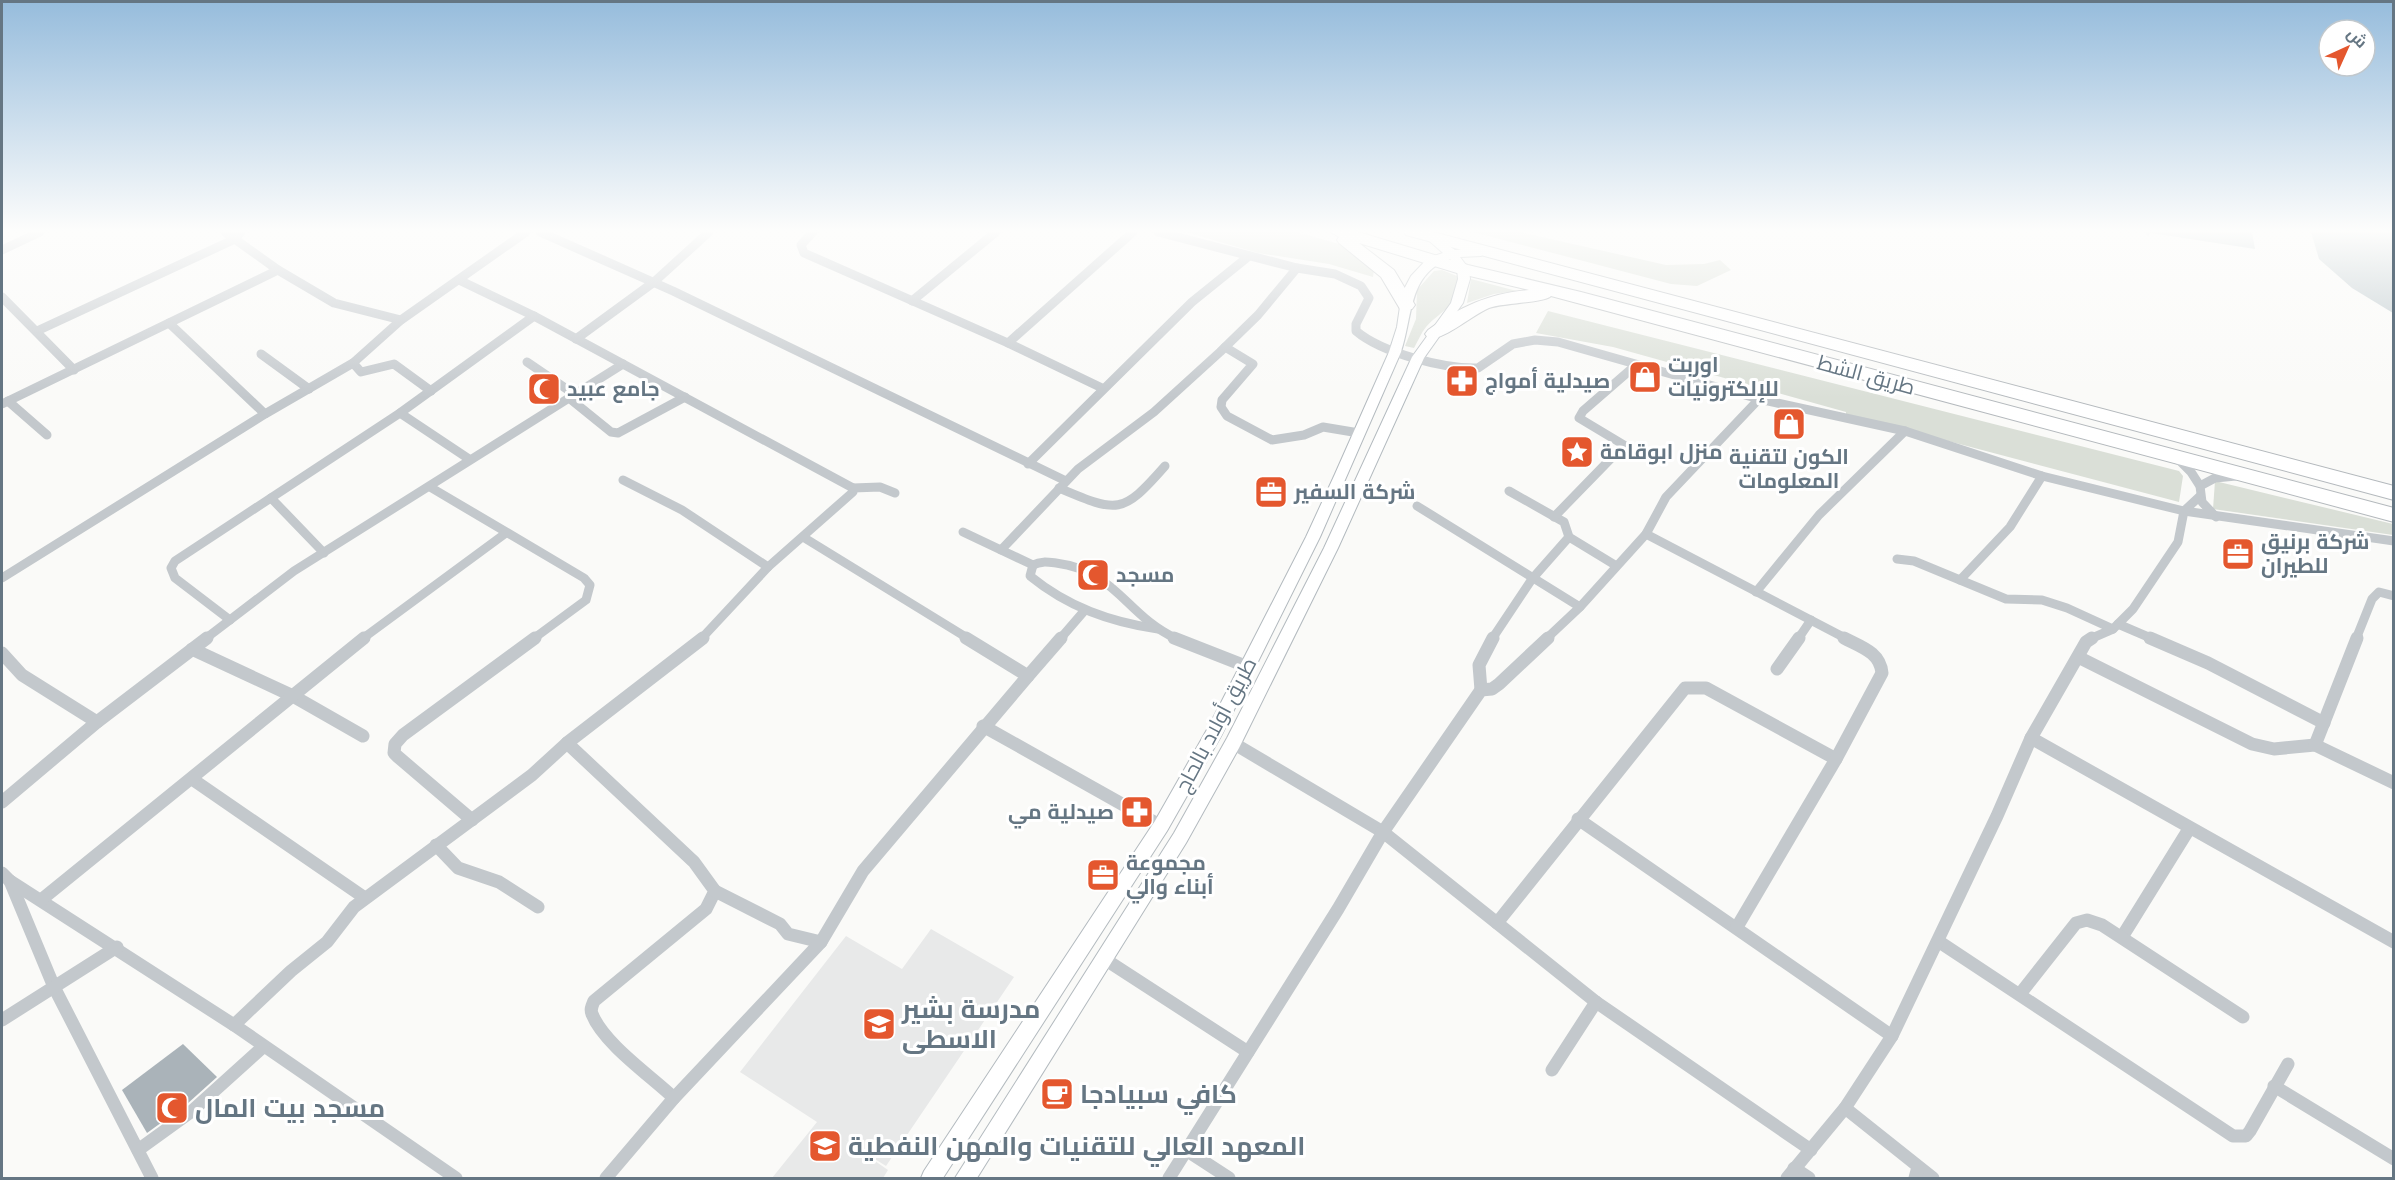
<svg xmlns="http://www.w3.org/2000/svg" width="2395" height="1180" font-family="Quicksand,Cairo,sans-serif">
  <style>
    .built { fill: #e8e9e9 }
    .green { fill: #dadfd7 }
    .water { fill: #bbc7cb }
    .building { fill: #aab3b9 }
    .lines { fill: none; stroke-linecap: round; stroke-linejoin: round }
    .secondary-casing { stroke: #b3babf; stroke-width: 2 }
    .highway-casing { stroke: #b4b9bd; stroke-width: 2 }
    .street-far1 { stroke: #c3c8cc; stroke-width: 9 }
    .street { stroke: #c3c8cc; stroke-width: 13 }
    .secondary { fill: #fff; fill-rule: evenodd }
    .highway { fill: #fff; fill-rule: evenodd }
    .labels { text-anchor: middle; stroke-width: 6; stroke-linejoin: round; paint-order: stroke }
    .poi-label { font-size: 21px; font-weight: bold; fill: #657683; stroke: #fff; text-anchor: start }
    .street-label { font-size: 21px; fill: #657683; stroke: #fff }
    .near-poi-label { font-size: 26px; font-weight: bold; fill: #657683; stroke: #fff; text-anchor: start }
  </style>
  <rect width="100%" height="100%" fill="#fafaf8"/>
  <!-- built -->
  <path class="built" d="M931 929 1014 977 886 1166 843 1139 888 1170 883 1178H772L817 1122 740 1072 846 936 902 969Z"/>
  <!-- green -->
  <g class="green">
    <path d="M1186 232H1297L1339 244 1374 270 1373 277 1329 264 1258 253Z"/>
    <path d="M1473 232H1520L1666 265 1704 264 1720 260 1731 270 1697 286 1671 284Z"/>
    <path d="M1442 270 1457 276C1461 306 1442 309 1426 327 1421 333 1418 341 1414 348L1405 346 1416 319 1417 290 1434 271Z"/>
    <path d="M1471 279 1517 291 1494 294 1467 303Z"/>
    <path d="M1548 311 2179 471 2183 476 2179 502 1846 414V412L1613 347 1536 333Z"/>
    <path d="M2215 481 2393 524V535L2213 509Z"/>
  </g>
  <!-- water -->
  <g class="water">
    <path d="M2145 232H2252L2255 249 2151 233 2148 236Z"/>
    <path d="M2311 232H2393V313L2352 288 2319 259Z"/>
  </g>
  <!-- building -->
  <path class="building" d="M183 1044 217 1077 187 1104 147 1133 122 1090Z"/>
  <g class="lines">
    <!-- secondary casing -->
    <g class="secondary-casing">
      <path id="secondary" d="M1432 235 1455 250 1481 248 1487 252 1481 256 1460 257 1469 269 1470 279 1463 303 1424 358 1338 548 1239 748 1186 843 977 1178H955L1174 833 1227 738 1324 548 1412 357 1451 303 1458 279 1457 269 1450 259C1408 273 1413 316 1401 352L1320 537 1221 736 1167 831 943 1178H921L924 1171 1155 821 1209 726 1306 537 1335 474 1389 352 1397 327 1402 293 1411 276 1428 258 1443 253 1426 238Z"/>
    </g>
    <!-- highway casing -->
    <g class="highway-casing">
      <g id="highway">
        <path d="M1331 232H1358L1468 265 1581 292 2394 508V522L1551 296C1544 303 1503 303 1489 308 1472 315 1442 342 1428 338L1425 334 1428 330C1459 307 1490 293 1529 290L1457 273 1359 243 1394 270 1415 305 1412 309H1400L1381 277 1339 243 1337 240 1339 237Z"/>
        <path d="M1404 232H1433L2394 486V500L1406 235Z"/>
      </g>
    </g>
    <!-- street-far1 -->
    <g class="street-far1">
      <path d="M225 232 278 270 334 303 401 320"/>
      <path d="M540 232 673 291 1066 481"/>
      <path d="M813 232 801 245 804 253 1008 343 1102 388"/>
      <path d="M1158 232 1297 268 1335 274 1361 286 1369 298 1356 324V331C1382 353 1444 369 1478 368L1513 344 1535 340 1558 342 1759 399 1905 431 2042 476 2184 511 2394 541"/>
      <path d="M2 250 40 232"/>
      <path d="M459 280 534 316 853 488V492L768 567 701 639"/>
      <path d="M2 297 74 370"/>
      <path d="M912 301 996 232"/>
      <path d="M169 323 265 414"/>
      <path d="M37 331 235 239 241 232"/>
      <path d="M576 339 654 282 709 232"/>
      <path d="M1008 343 1133 232"/>
      <path d="M1225 347 1253 364 1222 400 1221 407 1227 416 1272 440 1304 435 1323 427 1359 433"/>
      <path d="M261 354 309 389"/>
      <path d="M527 362 574 394"/>
      <path d="M353 363 361 372 394 364 431 391"/>
      <path d="M569 398 611 432 618 433 685 397"/>
      <path d="M8 401 47 435"/>
      <path d="M2 404 278 270"/>
      <path d="M400 413 469 459"/>
      <path d="M2176 457 2191 472 2200 486 2202 502 2216 517"/>
      <path d="M1028 464 1192 302 1249 256"/>
      <path d="M623 480 682 510 768 567"/>
      <path d="M2200 486 2215 478 2236 476"/>
      <path d="M430 487 584 578 590 585 586 600 533 639"/>
      <path d="M853 488 880 487 895 493"/>
      <path d="M1059 488C1118 513 1122 515 1165 466"/>
      <path d="M1509 491 1564 522 1569 537 1615 565"/>
      <path d="M271 498 324 553"/>
      <path d="M1417 506 1580 607"/>
      <path d="M1554 517 1624 445 1579 418 1583 411 1636 365"/>
      <path d="M963 532 1001 550"/>
      <path d="M1646 534 1847 639"/>
      <path d="M803 537 969 639"/>
      <path d="M1897 559 1914 561 2006 599 2042 600 2067 608 2113 629"/>
      <path d="M1033 565 1001 550 1078 469 1154 412 1220 352 1258 315 1297 268"/>
      <path d="M1033 565C1041 561 1047 562 1056 563 1117 571 1125 615 1177 639"/>
      <path d="M1033 565 1030 576C1068 607 1110 622 1158 629"/>
      <path d="M2 578 265 414 353 363 401 320 526 232"/>
      <path d="M1960 580 2010 527 2042 476"/>
      <path d="M1756 592 1819 515 1905 431"/>
      <path d="M230 620 175 578 171 568 175 561 400 413 534 316"/>
      <path d="M2118 624 2153 639"/>
      <path d="M205 639 294 571 623 364"/>
      <path d="M362 639 506 533"/>
      <path d="M1060 639 1085 610"/>
      <path d="M1492 639 1532 579 1569 537"/>
      <path d="M1546 639 1580 607 1646 534 1666 497 1759 399"/>
      <path d="M1798 639 1811 620"/>
      <path d="M2090 639 2113 629 2133 609 2178 542 2184 511 2199 497"/>
      <path d="M2356 639 2372 599 2379 592 2394 596"/>
    </g>
    <!-- street -->
    <g class="street">
      <path d="M1174 638 1248 667"/>
      <path d="M2150 638 2208 663 2324 723"/>
      <path d="M192 649 293 696 363 736"/>
      <path d="M2 653 22 675 97 722"/>
      <path d="M2078 657 2252 744 2274 749 2315 745 2394 783"/>
      <path d="M1777 669 1799 638"/>
      <path d="M1028 676 1061 638"/>
      <path d="M1481 690 1479 665 1493 638"/>
      <path d="M983 726 1161 826"/>
      <path d="M2031 738 2394 942"/>
      <path d="M567 743 694 862 715 891 706 909 594 1001C592 1006 590 1009 592 1014 604 1044 651 1076 674 1098"/>
      <path d="M1233 743 1383 832 1596 1002 1811 1150"/>
      <path d="M2315 745 2357 638"/>
      <path d="M192 779 365 898"/>
      <path d="M2 802 97 722 207 638"/>
      <path d="M1578 819 1892 1036"/>
      <path d="M472 820 397 756 394 753 395 744 403 735 535 638"/>
      <path d="M436 845 458 868 499 882 538 907"/>
      <path d="M2 873 10 881 54 987 152 1178"/>
      <path d="M10 881 234 1025 456 1178"/>
      <path d="M715 891 780 924 788 934 821 942"/>
      <path d="M41 900 364 638"/>
      <path d="M1497 923 1685 688H1706L1836 759"/>
      <path d="M1737 927 1836 759 1882 673C1880 652 1861 647 1844 638"/>
      <path d="M2122 937 2189 829"/>
      <path d="M1938 941 2233 1136H2246L2250 1131 2288 1064"/>
      <path d="M1103 958 1248 1052"/>
      <path d="M2020 994 2076 923 2087 920 2102 925 2243 1017"/>
      <path d="M2 1020 117 947"/>
      <path d="M234 1025 291 971 327 942 354 907 532 775 567 743 703 638"/>
      <path d="M1552 1070 1596 1002"/>
      <path d="M2274 1086 2394 1159"/>
      <path d="M1845 1108 1933 1178"/>
      <path d="M138 1150 192 1111 263 1047"/>
      <path d="M1186 1150 1229 1178"/>
      <path d="M1794 1168 1809 1178"/>
      <path d="M606 1178 674 1098 821 942 863 871 1028 676 966 638"/>
      <path d="M1169 1178 1338 909 1383 832 1481 690 1492 689 1499 684 1548 638"/>
      <path d="M1787 1178 1845 1108 1892 1036 1997 816 2031 738 2086 642 2092 638"/>
      <path d="M1915 1178 1918 1167"/>
    </g>
    <!-- secondary -->
    <use href="#secondary" class="secondary"/>
    <!-- highway -->
    <use href="#highway" class="highway"/>
  </g>
  <!-- sky -->
  <linearGradient id="sky" x2="0" y2="1"><stop stop-color="#96bcdc"/><stop offset="0.58" stop-color="#fdfdfc"/><stop offset="1" stop-color="#fdfdfc" stop-opacity="0"/></linearGradient>
  <rect width="2395" height="398" fill="url(#sky)"/>
  <!-- icons -->
  <defs>
    <g id="shop-square" transform="scale(1.725)"><rect x="-9" y="-9" width="18" height="18" rx="4" fill="#e4572e" stroke="#fff"/><path d="M-5-2.5h2.3a2.7 3.5 0 0 1 5.4 0H5L5.5 6h-11ZM-1.5-2.5h3a1.5 2.3 0 0 0-3 0Z" fill="#fff"/></g>
    <g id="pharmacy-square" transform="scale(1.725)"><rect x="-9" y="-9" width="18" height="18" rx="4" fill="#e4572e" stroke="#fff"/><path d="M-2-6h4v4h4v4h-4v4h-4v-4h-4v-4h4Z" fill="#fff"/></g>
    <g id="mosque-square" transform="scale(1.725)"><rect x="-9" y="-9" width="18" height="18" rx="4" fill="#e4572e" stroke="#fff"/><path d="M3.5-4.9A6 6 0 1 0 3.5 4.9A5 5 0 1 1 3.5-4.9Z" fill="#fff"/></g>
    <g id="sight-square" transform="scale(1.725)"><rect x="-9" y="-9" width="18" height="18" rx="4" fill="#e4572e" stroke="#fff"/><path d="M0-6L1.8-2.2L6-1.7L2.9 1.2L3.7 5.4L0 3.3L-3.7 5.4L-2.9 1.2L-6-1.7L-1.8-2.2Z" fill="#fff"/></g>
    <g id="office-square" transform="scale(1.725)"><rect x="-9" y="-9" width="18" height="18" rx="4" fill="#e4572e" stroke="#fff"/><path d="M-6-3h4V-5.5h4V-3h4V5H-6ZM-1-4.5V-3h2v-1.5ZM-6 0V1H6V0Z" fill="#fff"/></g>
    <g id="school-square" transform="scale(1.725)"><rect x="-9" y="-9" width="18" height="18" rx="4" fill="#e4572e" stroke="#fff"/><path d="M0-5L7-2L0 1L-7-2ZM-4 1L0 2.5L4 1V4Q0 6-4 4Z" fill="#fff"/></g>
    <g id="cafe-square" transform="scale(1.725)"><rect x="-9" y="-9" width="18" height="18" rx="4" fill="#e4572e" stroke="#fff"/><path d="M-5.5-4.5H6V0H3Q3 3.5 0 3.5H-2.5Q-5.5 3.5-5.5 0ZM3-3.2v2h1.7v-2ZM-6 4.5H4V6H-6Z" fill="#fff"/></g>
    <g id="university-square" transform="scale(1.725)"><rect x="-9" y="-9" width="18" height="18" rx="4" fill="#e4572e" stroke="#fff"/><path d="M0-5L7-2L0 1L-7-2ZM-4 1L0 2.5L4 1V4Q0 6-4 4Z" fill="#fff"/></g>
  </defs>
  <g fill-rule="evenodd">
    <use href="#shop-square" x="1645" y="377"/>
    <use href="#pharmacy-square" x="1462" y="381"/>
    <use href="#mosque-square" x="544" y="389"/>
    <use href="#shop-square" x="1789" y="424"/>
    <use href="#sight-square" x="1577" y="452"/>
    <use href="#office-square" x="1271" y="492"/>
    <use href="#office-square" x="2238" y="554"/>
    <use href="#mosque-square" x="1093" y="575"/>
    <use href="#pharmacy-square" x="1137" y="812"/>
    <use href="#office-square" x="1103" y="875"/>
    <use href="#school-square" x="879" y="1024"/>
    <use href="#cafe-square" x="1057" y="1094"/>
    <use href="#mosque-square" x="172" y="1108"/>
    <use href="#university-square" x="825" y="1146"/>
  </g>
  <g class="labels">
    <!-- poi labels -->
    <g class="poi-label">
      <text x="1668" y="372">اوربت<tspan x="1668" dy="24">للإلكترونيات</tspan></text>
      <text x="1485" y="388">صيدلية أمواج</text>
      <text x="567" y="396">جامع عبيد</text>
      <text x="1600" y="459">منزل ابوقامة</text>
      <text x="1789" y="464" text-anchor="middle">الكون لتقنية<tspan x="1789" dy="24">المعلومات</tspan></text>
      <text x="1294" y="499">شركة السفير</text>
      <text x="2261" y="549">شركة برنيق<tspan x="2261" dy="24">للطيران</tspan></text>
      <text x="1116" y="582">مسجد</text>
      <text x="1114" y="819" text-anchor="end">صيدلية مي</text>
      <text x="1126" y="870">مجموعة<tspan x="1126" dy="24">أبناء والي</tspan></text>
    </g>
    <!-- street labels -->
    <g class="street-label">
      <text transform="translate(1866 375) rotate(15)" y="7">طريق الشط</text>
      <text transform="translate(1216 725) rotate(-62)" y="7">طريق أولاد بالحاج</text>
    </g>
    <!-- near-poi labels -->
    <g class="near-poi-label">
      <text x="902" y="1018">مدرسة بشير<tspan x="902" dy="30">الاسطى</tspan></text>
      <text x="1080" y="1103">كافي سبيادجا</text>
      <text x="195" y="1117">مسجد بيت المال</text>
      <text x="848" y="1155">المعهد العالي للتقنيات والمهن النفطية</text>
    </g>
  </g>
  <!-- border -->
  <rect width="2395" height="1180" fill="none" stroke="#657683" stroke-width="6"/>
  <!-- north arrow -->
  <g transform="translate(2347 48) rotate(45)"><circle r="28" fill="#ffffff" stroke="#c1c8cd" stroke-width="1.5"/>
  <path d="M0-4.5L10 22L0 15L-10 22Z" fill="#e4572e"/>
  <text y="-9" font-size="16" font-weight="bold" text-anchor="middle" fill="#657683">ش</text>
  </g>
</svg>
